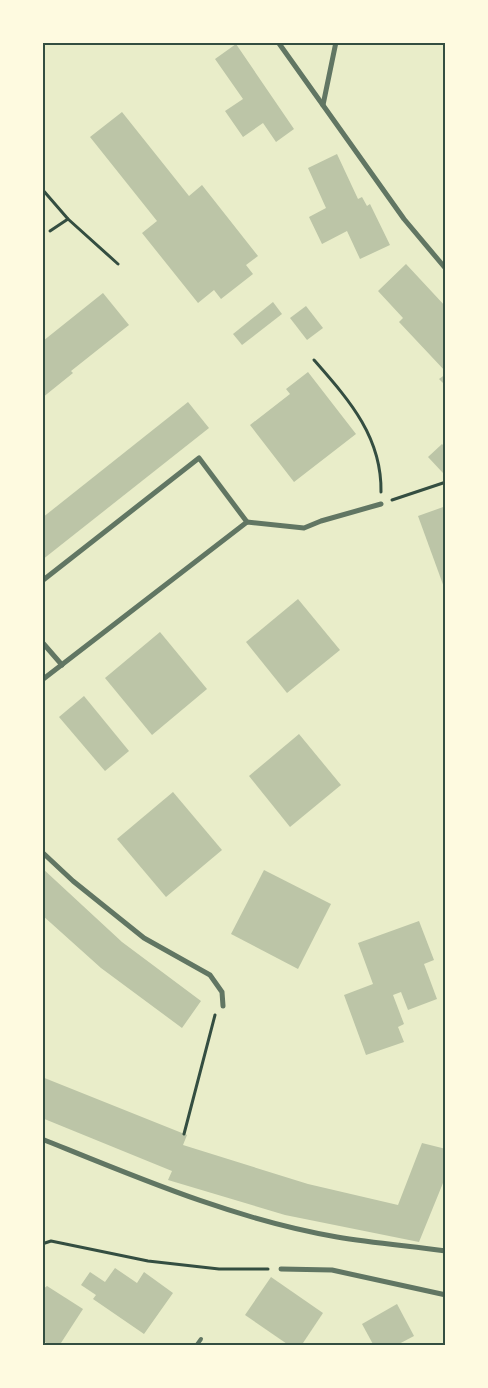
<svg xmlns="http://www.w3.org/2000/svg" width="488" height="1388" font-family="'Fira Sans',sans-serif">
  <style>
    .building { fill: #bcc5a7 }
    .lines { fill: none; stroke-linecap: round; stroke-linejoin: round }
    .path { stroke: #344e41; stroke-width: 3 }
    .service { stroke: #617663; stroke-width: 4 }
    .minor { stroke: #617663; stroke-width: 5 }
    .neatline { fill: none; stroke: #344e41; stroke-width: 2 }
  </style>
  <rect width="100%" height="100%" fill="#e9edc9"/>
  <!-- building -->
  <g class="building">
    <path d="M236 44 294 129 276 142 263 123 243 137 225 111 243 99 215 59Z"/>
    <path d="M122 112 189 196 202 185 258 256 246 265 253 274 221 299 214 290 198 303 142 233 157 221 90 137Z"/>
    <path d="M337 154 358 199 362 197 367 206 370 204 390 245 360 259 347 231 322 244 309 217 326 208 308 168Z"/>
    <path d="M406 264 446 307V372L399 322 403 318 378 291Z"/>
    <path d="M103 293 129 325 71 371 73 373 42 398V345L45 343 43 341Z"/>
    <path d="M273 302 282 314 242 345 233 334Z"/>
    <path d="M306 306 323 328 307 340 290 318Z"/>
    <path d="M308 372 356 434 294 482 250 425 290 394 286 389Z"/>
    <path d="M446 374V386L439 379Z"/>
    <path d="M188 402 209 428 42 560V518Z"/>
    <path d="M442 444 446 448V471L443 473 428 457Z"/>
    <path d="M446 506V590H445L418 516Z"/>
    <path d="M298 599 340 650 287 693 246 642Z"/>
    <path d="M160 632 207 689 152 735 105 678Z"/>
    <path d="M84 696 129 751 105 771 59 717Z"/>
    <path d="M299 734 341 785 290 827 249 776Z"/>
    <path d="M173 792 222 850 166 897 117 839Z"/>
    <path d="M42 868 122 942 201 1001 182 1028 101 968 42 915Z"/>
    <path d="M264 870 331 904 298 969 231 934Z"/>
    <path d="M419 921 434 960 424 964 437 999 408 1010 401 992 393 995 404 1024 398 1027 404 1042 366 1055 344 995 373 984 358 943Z"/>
    <path d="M42 1077 187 1135 183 1145 308 1184 398 1205 422 1143 446 1149V1184L443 1183 419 1242 285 1215 168 1180 172 1171 42 1118Z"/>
    <path d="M115 1268 137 1283 144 1272 173 1293 144 1334 93 1299 96 1295 81 1285 90 1272 105 1282Z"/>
    <path d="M271 1277 323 1313 301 1346H290L245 1315Z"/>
    <path d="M47 1286 83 1309 59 1346H51L42 1340V1290Z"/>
    <path d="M397 1304 414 1336 395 1346H374L362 1324Z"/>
  </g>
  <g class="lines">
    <!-- path -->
    <g class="path">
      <path d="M42 189 68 219 118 264"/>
      <path d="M50 231 68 219"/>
      <path d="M314 360C348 399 382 436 381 492"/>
      <path d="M392 500 446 482"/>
      <path d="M184 1134 215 1015"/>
      <path d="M42 1244 51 1241 148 1261 219 1269H268"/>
    </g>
    <!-- service -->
    <path class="service" d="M196 1346 201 1339"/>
    <!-- minor -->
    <g class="minor">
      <path d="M278 42 404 219 446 269"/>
      <path d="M323 105 336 42"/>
      <path d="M42 581 199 458 247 522"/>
      <path d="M42 642 62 665"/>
      <path d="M42 680 247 522 304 528 321 521 381 504"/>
      <path d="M42 852 73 881 144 938 210 975 222 992 223 1006"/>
      <path d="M42 1139C136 1177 236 1220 337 1237 373 1243 409 1246 446 1251"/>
      <path d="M281 1269 332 1270 446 1295"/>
    </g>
  </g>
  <!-- border -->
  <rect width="488" height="1388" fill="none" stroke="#fefae0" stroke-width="88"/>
  <rect x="44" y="44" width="400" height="1300" class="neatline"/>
</svg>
